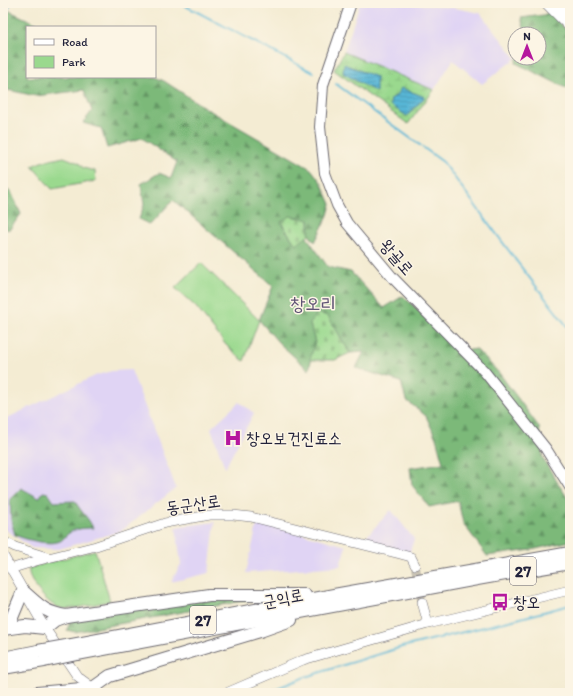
<svg xmlns="http://www.w3.org/2000/svg" width="573" height="696" font-family="Itim,'Poor Story',sans-serif">
  <style>
    .built { fill: #e0d4f4 }
    .forest { fill: url(#forest-firs); stroke: #4e6e5a }
    .wetland { fill: url(#wetland-marsh); stroke: #5e7e64 }
    .cemetery { fill: url(#cemetery-stones); stroke: #5e7e64 }
    .park { fill: #9ad98e; stroke: #5e7e64 }
    .water { fill: url(#water-rules); stroke: #3d6c89 }
    .lines { fill: none; stroke-linecap: round; stroke-linejoin: round }
    .stream { stroke: #58b7d7; stroke-width: 2 }
    .tertiary-tunnel { stroke: #cac4b5; stroke-width: 9; stroke-dasharray: 9 4.5; stroke-linecap: butt }
    .tertiary-casing { stroke: #6c6970; stroke-width: 10 }
    .secondary-casing { stroke: #6c6970; stroke-width: 12 }
    .trunk-casing { stroke: #6c6970; stroke-width: 14 }
    .motorway-casing { stroke: #6c6970; stroke-width: 14 }
    .tertiary { stroke: #fff; stroke-width: 9 }
    .secondary { stroke: #fff; stroke-width: 10 }
    .trunk { stroke: #fff; stroke-width: 12 }
    .motorway { stroke: #fff; stroke-width: 13 }
    .trunk-bridge-casing { stroke: #6c6970; stroke-width: 14; stroke-linecap: butt }
    .trunk-bridge { stroke: #fff; stroke-width: 12 }
    .labels { text-anchor: middle; stroke-width: 3; stroke-linejoin: round; paint-order: stroke }
    .shield { fill: #fcf5e5; stroke: #63616e; stroke-width: 1 }
    .shield-label { font-size: 16px; font-weight: bold; fill: #22223b }
    .street-label { font-size: 17px; fill: #22223b; stroke: #fcf5e5 }
    .poi-label { font-size: 17px; fill: #22223b; stroke: #fcf5e5; text-anchor: start }
    .quarter-label { font-size: 19px; fill: #605576; stroke: #fcf5e5 }
  </style>
  <defs>
    <pattern id="forest-firs" width="22" height="20" patternUnits="userSpaceOnUse"><rect width="22" height="20" fill="#7bb979"/><path d="M5 1l3.5 6h-7zM16 11l3.5 6h-7z" fill="#649664"/></pattern>
    <pattern id="wetland-marsh" width="20" height="14" patternUnits="userSpaceOnUse"><rect width="20" height="14" fill="#9ad98e"/><path d="M1 5h8M5 5V1M11 12h8M15 12V8" fill="none" stroke="#84ba7b"/></pattern>
    <pattern id="cemetery-stones" width="16" height="16" patternUnits="userSpaceOnUse"><rect width="16" height="16" fill="#9ad98e"/><path d="M2 7V4a2 2 0 0 1 4 0v3zM10 15v-3a2 2 0 0 1 4 0v3z" fill="#84ba7b"/></pattern>
    <pattern id="water-rules" width="6" height="5" patternUnits="userSpaceOnUse"><rect width="6" height="5" fill="#58b7d7"/><path d="M0 2.5h6" fill="none" stroke="#4894b0"/></pattern>
  </defs>
  <rect width="100%" height="100%" fill="#fcf5e5"/>
  <filter id="ink" filterUnits="userSpaceOnUse"><feTurbulence type="fractalNoise" baseFrequency=".025" numOctaves="2"/><feDisplacementMap in="SourceGraphic" scale="8" xChannelSelector="R" yChannelSelector="G"/><feConvolveMatrix kernelMatrix="1 2 1 2 8 2 1 2 1" color-interpolation-filters="sRGB"/></filter>
  <filter id="wash" filterUnits="userSpaceOnUse"><feTurbulence type="fractalNoise" baseFrequency=".012" numOctaves="4" result="noise"/><feDisplacementMap in="SourceGraphic" scale="16" xChannelSelector="R" yChannelSelector="G"/><feGaussianBlur stdDeviation="0.9" result="paint"/><feColorMatrix in="noise" values="0 0 0 0 0 0 0 0 0 0 0 0 0 0 0 0 0 1.4 0 .05"/><feComposite in="paint" operator="in"/></filter>
  <g filter="url(#wash)">
    <rect width="100%" height="100%" fill="#f4ecd3"/>
    <!-- built -->
    <g class="built">
      <path d="M360 3H404L455 8 480 13 516 58 482 84 453 60 434 90 344 52Z"/>
      <path d="M131 370 176 488 121 531 59 549 32 548 3 528V420L97 375 112 371Z"/>
      <path d="M239 402 254 413 225 468 211 428Z"/>
      <path d="M391 510 414 539 409 554 364 539Z"/>
      <path d="M258 521 346 546 340 566 246 573Z"/>
      <path d="M215 522 209 573 171 582 181 564 176 527Z"/>
    </g>
    <!-- forest -->
    <g class="forest">
      <path d="M3 8 44 27H27V77H155L164 81 207 109 311 169 321 182 331 204 328 215 315 242 309 235V220L281 223 296 245 306 236 328 267 351 272 384 308 403 296 437 328 456 352 476 349 500 374 539 427 543 459 570 502V541L531 550 487 556 463 523 458 501 429 507 412 485 410 468 443 463 436 438 426 416 406 400 401 382 356 368 364 352 350 353 328 316 310 324 315 342 309 370 279 343 259 320 273 286 173 200 150 225 139 219 144 205 141 184 159 173 171 178 177 162 142 138 107 148 101 128 83 123 92 111 84 90 36 96 3 89Z"/>
      <path d="M551 14 570 34V90L516 63 517 58H539V34H526L521 18Z"/>
      <path d="M3 188 11 192 21 214 10 229 3 230Z"/>
      <path d="M21 488 39 498 43 492 48 493 54 502 75 501C80 511 89 518 93 528 86 528 76 528 69 533 65 536 63 541 57 542 48 545 23 539 15 535L11 520 10 499Z"/>
      <path d="M275 595 75 632 67 630 71 618 142 606Z"/>
    </g>
    <!-- wetland -->
    <path class="wetland" d="M344 52 434 90 408 124 334 70Z"/>
    <!-- cemetery -->
    <g class="cemetery">
      <path d="M290 216 309 220V235L296 245 281 222Z"/>
      <path d="M317 313 328 316 350 353 335 360H310L315 342 310 324Z"/>
    </g>
    <!-- park -->
    <g class="park">
      <path d="M64 157 79 163 83 168 95 171 96 181 52 189 32 166 41 162Z"/>
      <path d="M201 263 259 320 244 361 226 345 196 307 175 288Z"/>
      <path d="M95 550 110 601C99 603 69 611 60 608 51 605 44 598 38 590 33 583 28 577 29 568Z"/>
    </g>
    <!-- water -->
    <g class="water">
      <path d="M344 64 376 77V92L343 73Z"/>
      <path d="M401 88 425 97 407 116 390 105 391 99 397 95Z"/>
    </g>
    <g class="lines">
      <!-- stream -->
      <g class="stream">
        <path d="M180 3 314 73"/>
        <path d="M3 13 5 14 11 3"/>
        <path d="M336 84 443 162 518 263 570 330"/>
        <path d="M265 693 305 677 402 647 517 619 570 605"/>
        <path d="M565 693 570 676"/>
      </g>
    </g>
  </g>
  <g filter="url(#ink)">
    <g class="lines">
      <!-- tertiary-tunnel -->
      <path class="tertiary-tunnel" d="M415 565 422 602"/>
      <!-- tertiary casing -->
      <g class="tertiary-casing">
        <g id="tertiary">
          <path d="M3 541 15 547 47 557"/>
          <path d="M3 555 45 628 77 676 100 693"/>
          <path d="M10 569 36 561 96 546 165 523 209 515H233L251 517 400 554 411 557 415 565"/>
          <path d="M422 602 428 624"/>
          <path d="M226 693 303 660 428 624 570 590"/>
        </g>
      </g>
      <!-- secondary casing -->
      <g class="secondary-casing">
        <path id="secondary" d="M351 3 323 85 320 127 325 173 337 205 347 223 393 278 484 371 546 449 570 487"/>
      </g>
      <!-- trunk casing -->
      <g class="trunk-casing">
        <g id="trunk">
          <path d="M8 627 23 591C40 606 44 612 66 616"/>
          <path d="M3 629 25 626 45 628 55 620 66 616 209 595H305"/>
          <path d="M72 645 334 595 570 553"/>
          <path d="M77 654 477 579 570 563"/>
          <path d="M3 658 38 651"/>
          <path d="M3 668 44 661"/>
          <path d="M37 693 93 688 110 676 260 631 291 620"/>
        </g>
      </g>
      <!-- motorway casing -->
      <g class="motorway-casing">
        <g id="motorway">
          <path d="M548 3 570 25"/>
          <path d="M565 3 570 8"/>
        </g>
      </g>
      <!-- tertiary -->
      <use href="#tertiary" class="tertiary"/>
      <!-- secondary -->
      <use href="#secondary" class="secondary"/>
      <!-- trunk -->
      <use href="#trunk" class="trunk"/>
      <!-- motorway -->
      <use href="#motorway" class="motorway"/>
      <!-- trunk-bridge casing -->
      <g class="trunk-bridge-casing">
        <g id="trunk-bridge">
          <path d="M38 651 72 645"/>
          <path d="M44 661 77 654"/>
        </g>
      </g>
      <!-- trunk-bridge -->
      <use href="#trunk-bridge" class="trunk-bridge"/>
    </g>
  </g>
  <!-- icons -->
  <defs>
    <g id="hospital-bare" transform="scale(1.38)"><path d="M-5-5h3v3.5h4V-5h3V5h-3V1.5h-4V5h-3Z" fill="#b5179e" stroke="#fcf5e5" stroke-width="2.5" paint-order="stroke"/></g>
    <g id="bus-bare" transform="scale(1.38)"><path d="M-5-6H5V4H4V6H2V4H-2V6H-4V4H-5ZM-3.5-4V0h7V-4ZM-3.5 1.2v1.5H-2V1.2ZM2 1.2v1.5H3.5V1.2Z" fill="#b5179e" stroke="#fcf5e5" stroke-width="2.5" paint-order="stroke"/></g>
  </defs>
  <g fill-rule="evenodd">
    <use href="#hospital-bare" x="233" y="438"/>
    <use href="#bus-bare" x="500" y="602"/>
  </g>
  <g class="labels">
    <!-- shield labels -->
    <g class="shield">
      <rect x="510" y="557" width="26" height="28" rx="3"/>
      <rect x="190" y="606" width="26" height="28" rx="3"/>
    </g>
    <g class="shield-label">
      <text x="523" y="577">27</text>
      <text x="203" y="626">27</text>
    </g>
    <!-- street labels -->
    <g class="street-label">
      <text transform="translate(397 257) rotate(49)" y="6">왕골로</text>
      <text transform="translate(193 504) rotate(-8)" y="6">동군산로</text>
      <text transform="translate(283 598) rotate(-11)" y="6">군익로</text>
    </g>
    <!-- poi labels -->
    <g class="poi-label">
      <text x="246" y="444">창오보건진료소</text>
      <text x="513" y="608">창오</text>
    </g>
    <!-- quarter labels -->
    <g class="quarter-label">
      <text x="313" y="310">창오리</text>
    </g>
  </g>
  <!-- margin -->
  <rect width="573" height="696" fill="none" stroke="#fcf5e5" stroke-width="16"/>
  <!-- legend -->
  <rect x="26" y="26" width="130" height="52" fill="#fcf5e5" stroke="#a5a1a1"/>
  <rect x="34" y="39" width="20" height="6" fill="#ffffff" stroke="#a5a1a1"/>
  <text x="62" y="46" font-size="12" fill="#22223b">Road</text>
  <rect x="34" y="56" width="20" height="12" fill="#9ad98e" stroke="#a5a1a1"/>
  <text x="62" y="66" font-size="12" fill="#22223b">Park</text>
  <!-- north arrow -->
  <g transform="translate(527 46)"><circle r="19" fill="#fcf5e5" stroke="#a5a1a1"/>
  <path d="M0-3L7 15L0 10L-7 15Z" fill="#b5179e"/>
  <text y="-6" font-size="11" font-weight="bold" text-anchor="middle" fill="#22223b">N</text>
  </g>
</svg>
